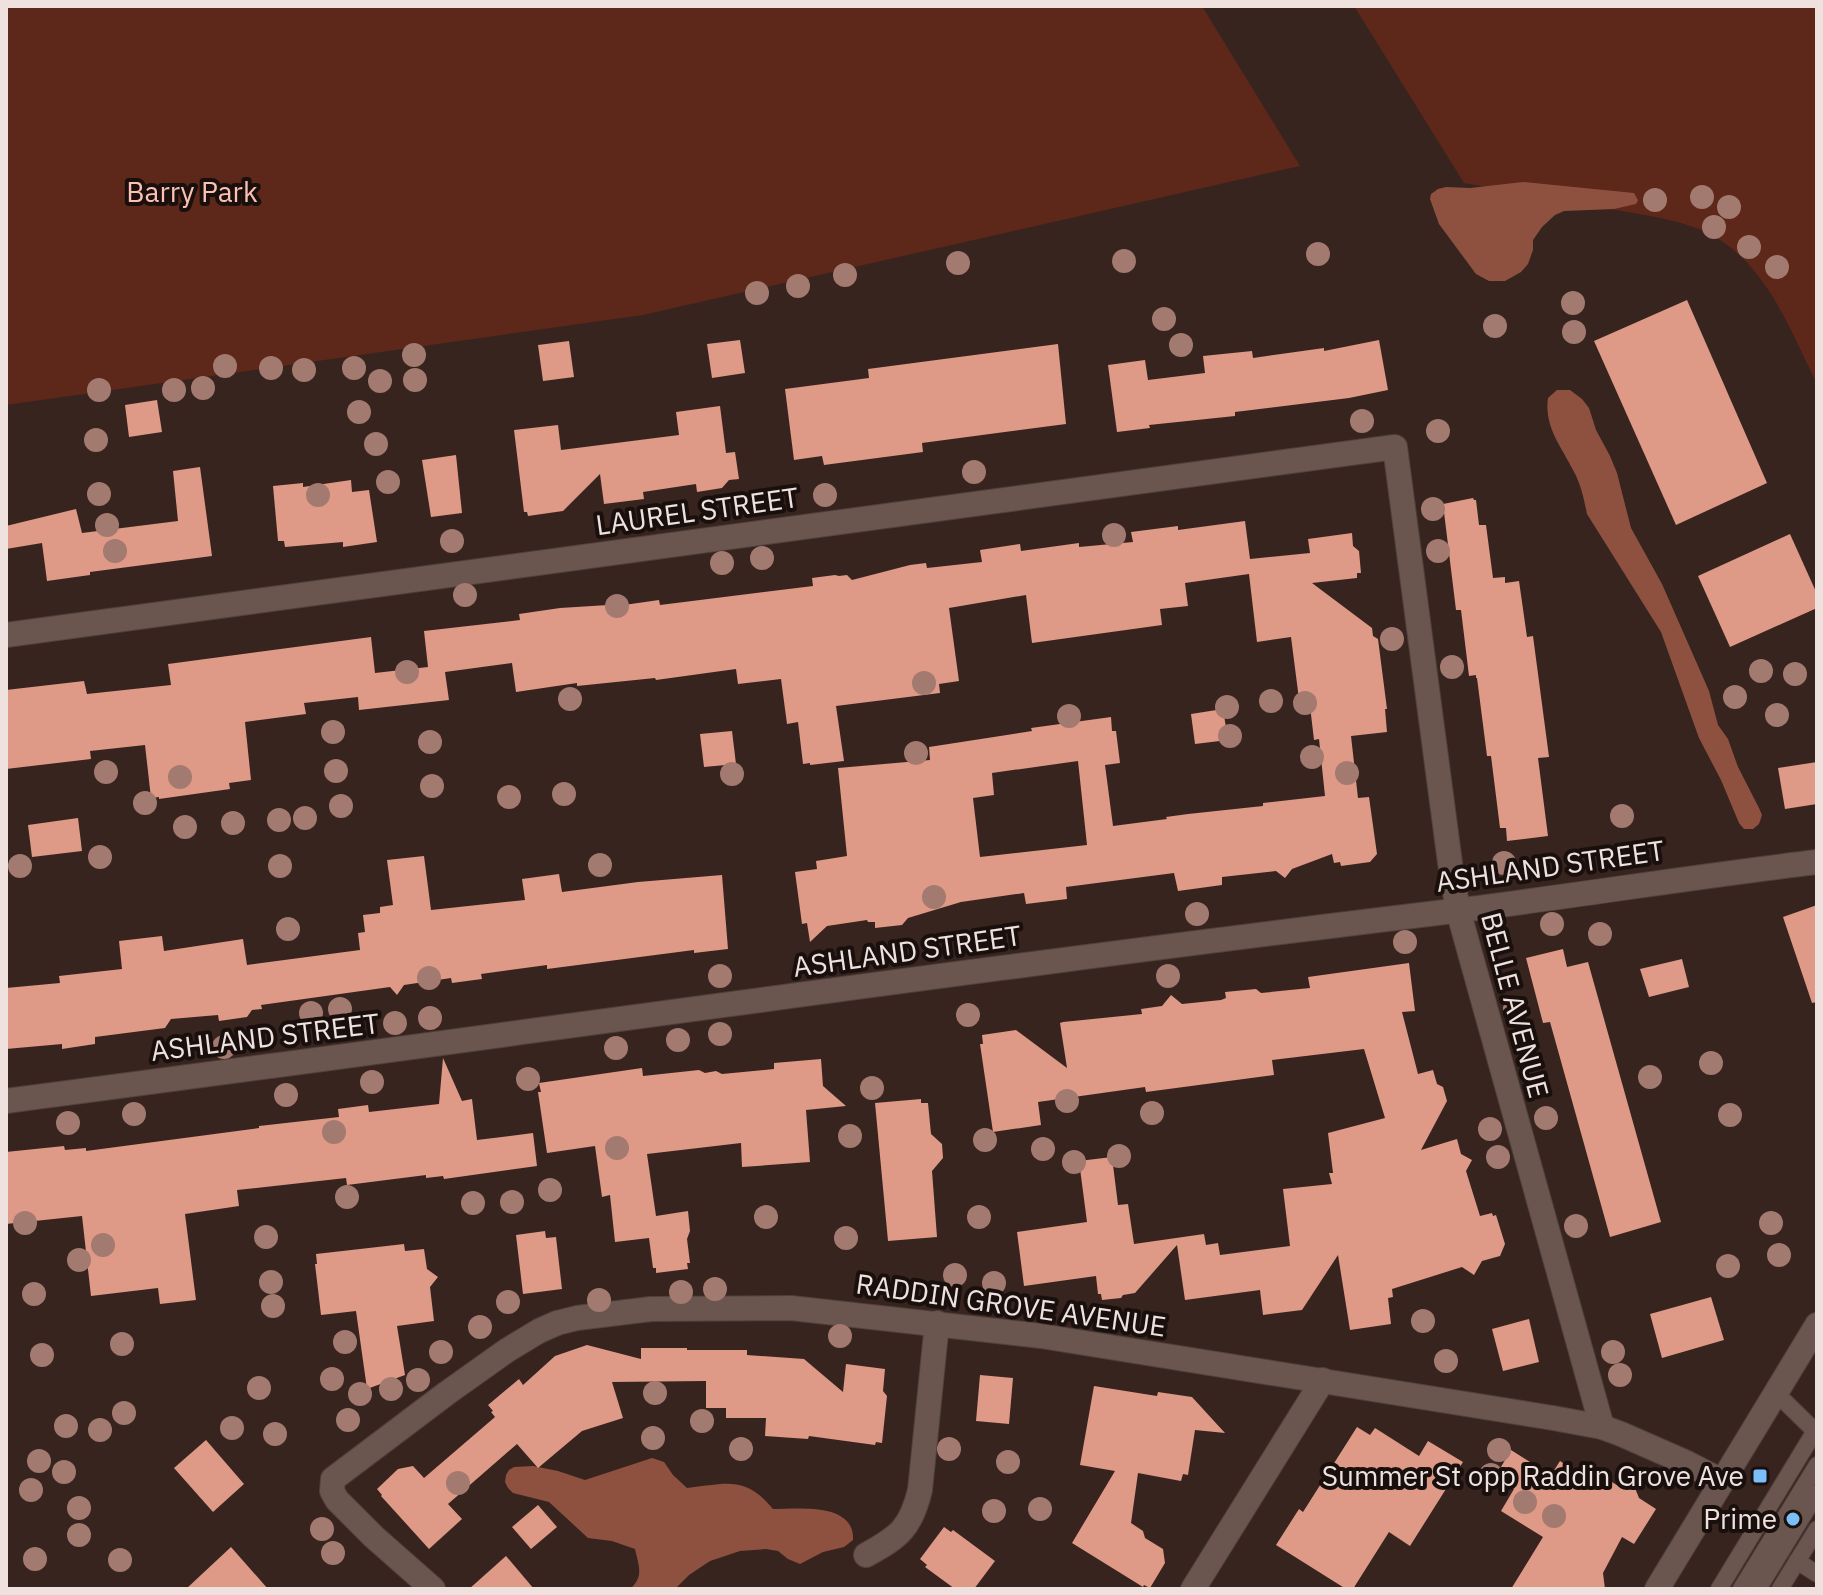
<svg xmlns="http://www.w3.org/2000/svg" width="1823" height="1595" font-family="'IBM Plex Sans',sans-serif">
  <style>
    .green { fill: #5d2719 }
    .forest { fill: #8e5140 }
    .building { fill: #de9987; fill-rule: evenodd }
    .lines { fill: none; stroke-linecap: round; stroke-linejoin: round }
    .lane-casing { stroke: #50403c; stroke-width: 18 }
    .street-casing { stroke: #50403c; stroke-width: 26 }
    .secondary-casing { stroke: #50403c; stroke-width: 26 }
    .lane { stroke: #6b554f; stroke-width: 16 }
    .street { stroke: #6b554f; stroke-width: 24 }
    .secondary { stroke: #6b554f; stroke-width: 24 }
    .tree { fill: #a37a70 }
    .poi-dot { fill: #7bbef8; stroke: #19100e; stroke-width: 3 }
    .labels { text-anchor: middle; stroke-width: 8; stroke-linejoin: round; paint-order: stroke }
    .park-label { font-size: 28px; fill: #fbc1b2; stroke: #19100e }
    .street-label { font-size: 28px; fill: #efe2de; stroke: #19100e }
    .poi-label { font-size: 28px; fill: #efe2de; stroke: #19100e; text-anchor: end }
  </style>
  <rect width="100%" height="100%" fill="#37241f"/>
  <!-- green -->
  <g class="green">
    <path d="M6 6H1202L1300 166 643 315 6 405Z"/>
    <path d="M1354 6H1817V384C1792 334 1769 271 1720 240 1702 228 1682 223 1661 218L1464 183Z"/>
  </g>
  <!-- forest -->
  <g class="forest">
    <path d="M1523 182 1634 193 1638 200 1636 204 1614 209 1564 211 1555 215 1542 227 1533 240V250L1528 264 1521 272 1505 281H1489L1476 274 1439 224 1430 199 1431 194 1438 189 1446 187 1470 188Z"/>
    <path d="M1557 390H1570L1582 399 1589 408 1596 430 1610 456 1617 473 1631 528 1662 584 1709 691 1718 725 1728 739 1738 767 1759 808 1762 815 1759 824 1753 829H1744L1739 823 1721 780 1699 738 1661 632 1587 514C1584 499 1581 484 1573 470 1561 446 1544 427 1548 398Z"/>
    <path d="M652 1458 664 1462 673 1475 687 1488C726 1484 745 1475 773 1509 798 1509 855 1502 853 1540L844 1547 823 1552 800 1564 788 1559 778 1551 766 1549 740 1551 710 1561 689 1575 675 1589H630C644 1576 639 1567 635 1549L612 1541 588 1538 549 1502 513 1493 508 1488 505 1482 506 1475 509 1470 514 1467 533 1466 558 1471 585 1480Z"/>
  </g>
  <!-- building -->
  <g class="building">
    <path d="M1687 300 1767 483 1676 525 1594 341Z"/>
    <path d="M740 340 745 373 712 378 707 344Z"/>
    <path d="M1379 340 1388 390 1349 398 1235 412V416L1149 425 1150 428 1117 432 1108 365 1145 360 1148 380 1205 373 1203 356 1252 351 1253 358 1324 348V351Z"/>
    <path d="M569 341 574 377 543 381 538 345Z"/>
    <path d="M1058 344 1066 424 922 443 923 452 824 465 822 456 794 460 785 389 869 378 868 369Z"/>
    <path d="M157 400 162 432 129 437 125 405Z"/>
    <path d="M720 406 726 453 735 452 739 479 729 480 722 488 697 492 696 484 643 492 644 499 604 504 600 474 563 511 528 516 527 512H524L514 430 558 425 561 450 679 435 676 412Z"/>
    <path d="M456 455 462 513 431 517 422 460Z"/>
    <path d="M200 467 212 556 90 572V575L47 581 42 543 6 549V526L76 509 82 533 178 521 173 471Z"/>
    <path d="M351 480 352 492 369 490 377 542 343 547V542L285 547 284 541H278L273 486 303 483V487Z"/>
    <path d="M1473 498 1474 500H1476L1479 525H1486L1493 578 1505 577V583L1519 581 1527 637 1533 636 1549 757 1538 758 1548 836 1507 841 1506 828H1500L1491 756H1487L1477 678H1476V675L1469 676 1461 610H1456L1443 504Z"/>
    <path d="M1245 521 1250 559 1310 553 1308 539 1352 533 1353 546 1359 551 1361 573H1357V578L1312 583 1372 628 1373 636 1378 639 1387 709H1385L1387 732 1351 736 1358 798 1369 797 1377 854 1370 862 1341 866 1340 862 1334 863 1332 854 1292 869 1285 878 1276 871 1222 877V885L1178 891 1174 873 1066 887 1067 899 1026 904 1024 893 961 902 908 918 902 925 875 928V922H868L867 920 827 926 810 942 807 923 802 924 795 872 817 869 816 861 847 856 838 768 930 760 929 747 1032 731 1031 728 1111 717 1112 731H1116L1120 763 1105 765 1113 826 1167 819 1166 817 1188 814 1263 806V803L1325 796 1319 739 1314 740 1310 706 1300 707 1291 637 1257 642 1249 574 1185 583 1188 606 1160 609 1162 625 1032 643 1026 595 949 608 959 681 939 684 940 693 836 706 844 761 810 765V763L803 764 798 722 787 724 781 679 738 684 736 669 656 680 655 678 577 686V683L516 692 512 663 445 672 449 700 359 710 358 697 304 703 306 714 245 722 251 780 229 783 230 789 159 799V797L151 798 145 745 90 751 91 759 6 769V690L84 681 87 694 171 685 168 664 371 637 375 673 428 667 424 631 520 620 519 614 560 608 608 605 610 607 659 600 660 605 813 586 812 578 835 575 839 576 847 575 852 580 910 565 926 563 927 568 982 562 980 550 1020 544 1021 551 1079 543V547L1133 542 1131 532 1178 526V530ZM1078 761 1087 845 980 857 973 798 994 795 992 773Z"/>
    <path d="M1790 534 1817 594V608L1730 647 1698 576Z"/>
    <path d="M1223 709 1228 740 1195 744 1191 714Z"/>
    <path d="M732 731 736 764 704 767 700 734Z"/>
    <path d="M1817 762V804L1785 809 1778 768Z"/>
    <path d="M78 818 82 851 32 857 28 825Z"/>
    <path d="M424 856 431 910 525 900 522 879 559 874 562 892 638 882 722 875 728 949 694 953V950L547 969V965L481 974 482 979 452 983 451 978 404 985 397 995 390 987 261 1005 262 1009 252 1010 247 1017 219 1021 218 1015 171 1019 165 1028 95 1037V1044L62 1049V1044L6 1049V988L60 983 59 976 122 969 119 941 162 936 164 951 243 939 247 965 360 950 358 933 365 932 363 915 380 913V907L393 905 387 860Z"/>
    <path d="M1817 905V1002L1812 1003 1783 917Z"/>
    <path d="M1563 949 1567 967 1588 962 1661 1222 1610 1237 1550 1022 1543 1023 1526 958Z"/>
    <path d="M1682 959 1689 987 1649 997 1640 969Z"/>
    <path d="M1409 963 1415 1011 1402 1012 1418 1074 1433 1070 1437 1084 1443 1087 1447 1101 1421 1150 1457 1139 1461 1154 1472 1160 1466 1171 1480 1216 1492 1213 1493 1216 1496 1215 1505 1244 1500 1256 1482 1261 1474 1275 1462 1267 1392 1289 1393 1297 1388 1298 1391 1324 1350 1330 1338 1255 1302 1310 1263 1315 1260 1290 1185 1300 1177 1245 1135 1293 1123 1295 1121 1298 1102 1300 1101 1294H1098L1096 1276 1024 1286 1017 1232 1087 1222 1079 1161 1112 1157 1118 1205 1128 1204 1134 1244 1204 1234 1206 1245 1218 1243 1220 1255 1290 1246 1283 1189 1332 1184 1329 1173H1333L1328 1133 1385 1118 1364 1049 1272 1060 1274 1075 1146 1092 1145 1087 1038 1102 1041 1125 993 1132 980 1044H983L982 1035 1016 1030 1067 1068 1060 1023 1063 1022 1142 1014 1141 1009 1162 1006 1171 995 1182 1004 1221 1000 1226 998 1225 992 1256 989 1261 993 1310 988 1308 977Z"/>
    <path d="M443 1058 462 1101 472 1099 477 1140 533 1133 537 1166 444 1179 443 1176 426 1178V1175L347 1185 346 1178 237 1190 239 1206 185 1214 196 1300 160 1304 158 1288 91 1296 82 1216 6 1224V1152L64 1146 65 1150 86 1148V1151L259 1128V1126L339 1117 338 1109 368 1105 369 1112 439 1104Z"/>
    <path d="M821 1059 823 1086 846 1106 806 1110 810 1162 742 1167 741 1143 647 1154 656 1216 688 1211 690 1231 687 1239 690 1263H687L688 1269 656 1273V1268H653L649 1238 615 1242 610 1195 602 1197 595 1146 547 1153 538 1092H541L539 1083 642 1068 643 1076 699 1070 705 1073 716 1071 722 1074 774 1069V1063Z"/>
    <path d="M921 1099V1103H928L931 1134 942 1144 943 1158 932 1171 937 1237 888 1241 875 1103Z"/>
    <path d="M545 1231 546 1238 556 1237 562 1289 523 1294 516 1235Z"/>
    <path d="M404 1244 405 1251 424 1249 427 1269 438 1277 430 1287 434 1321 397 1326 405 1375 367 1389 356 1311 321 1315 315 1264H317L316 1254Z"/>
    <path d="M1711 1297 1724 1340 1662 1358 1650 1314Z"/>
    <path d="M1529 1319 1539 1362 1503 1371 1492 1329Z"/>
    <path d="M587 1345 641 1359V1348H687V1350H747V1355L804 1359 843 1392 846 1364 885 1369 883 1391 887 1396 882 1443 876 1442 875 1445 809 1436 808 1439 765 1436 766 1418H726V1408H706V1381L612 1382 623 1418 582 1431 538 1468 517 1444 448 1504 462 1519 429 1549 381 1496 382 1495 377 1489 398 1469 413 1466 424 1478 495 1417 491 1412 493 1411 488 1405 519 1379 523 1385 555 1356Z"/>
    <path d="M980 1375 1013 1378 1009 1424 976 1421Z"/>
    <path d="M1094 1386 1157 1396 1158 1392 1192 1397 1225 1433 1195 1430 1188 1475 1183 1474 1181 1481 1138 1473 1131 1523 1143 1531 1145 1538 1163 1549 1165 1563 1150 1588 1144 1585 1143 1587 1072 1543 1115 1471 1080 1465Z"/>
    <path d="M1357 1427 1370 1435 1375 1428 1419 1456 1428 1441 1463 1462 1410 1546 1389 1532 1353 1589H1346L1276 1545 1299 1509 1303 1512Z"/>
    <path d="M206 1440 244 1484 213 1512 174 1468Z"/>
    <path d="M1511 1450 1551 1475 1560 1461 1587 1479 1593 1470 1623 1489 1635 1488 1639 1498 1656 1509 1634 1544 1622 1537 1603 1573 1605 1589H1511L1543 1537 1501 1511 1514 1489 1495 1477Z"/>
    <path d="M538 1505 557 1527 531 1549 512 1527Z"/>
    <path d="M944 1527 951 1532 953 1530 995 1561 974 1589H955L925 1567 927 1565 920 1559Z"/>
    <path d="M231 1547 268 1589H186Z"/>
    <path d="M506 1556 534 1589H469Z"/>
  </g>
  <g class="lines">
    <!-- lane casing -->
    <g class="lane-casing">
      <g id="lane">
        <path d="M1776 1393 1817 1433"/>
        <path d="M1797 1561 1817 1574"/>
        <path d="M1719 1589 1815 1431"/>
        <path d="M1741 1589 1817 1465"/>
        <path d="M1758 1589 1817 1493"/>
        <path d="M1780 1589 1817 1529"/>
      </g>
    </g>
    <!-- street casing -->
    <g class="street-casing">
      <g id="street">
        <path d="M6 635 1395 447 1450 863 1458 910 1602 1427"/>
        <path d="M6 1101C491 1038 976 968 1462 910 1581 895 1698 876 1817 862"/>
        <path d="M866 1555C899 1537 911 1528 920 1490L937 1323"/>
        <path d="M433 1589 374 1537 337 1500 332 1491 333 1479 447 1393 506 1351 539 1331 557 1323 577 1318 651 1309 791 1308 1041 1336 1553 1418 1602 1427 1621 1434 1687 1463 1722 1481"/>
        <path d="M1193 1589 1323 1380"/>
      </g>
    </g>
    <!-- secondary casing -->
    <g class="secondary-casing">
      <path id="secondary" d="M1657 1589 1817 1325"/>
    </g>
    <!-- lane -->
    <use href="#lane" class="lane"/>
    <!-- street -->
    <use href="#street" class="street"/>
    <!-- secondary -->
    <use href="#secondary" class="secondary"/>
  </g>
  <!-- trees -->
  <g class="tree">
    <circle cx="1702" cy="197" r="12"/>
    <circle cx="1655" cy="200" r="12"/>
    <circle cx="1729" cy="207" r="12"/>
    <circle cx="1714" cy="227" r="12"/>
    <circle cx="1749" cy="247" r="12"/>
    <circle cx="1318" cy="254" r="12"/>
    <circle cx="1124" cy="261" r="12"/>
    <circle cx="958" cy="263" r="12"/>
    <circle cx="1777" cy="267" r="12"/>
    <circle cx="845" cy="275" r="12"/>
    <circle cx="798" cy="286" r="12"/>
    <circle cx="757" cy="293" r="12"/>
    <circle cx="1573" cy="303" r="12"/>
    <circle cx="1164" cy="319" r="12"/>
    <circle cx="1495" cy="326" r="12"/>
    <circle cx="1574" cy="332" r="12"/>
    <circle cx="1181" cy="345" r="12"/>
    <circle cx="414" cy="355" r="12"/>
    <circle cx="225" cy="366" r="12"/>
    <circle cx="271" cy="368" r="12"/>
    <circle cx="354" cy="368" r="12"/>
    <circle cx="304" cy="370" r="12"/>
    <circle cx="415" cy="380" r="12"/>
    <circle cx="380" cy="381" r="12"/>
    <circle cx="203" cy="388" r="12"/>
    <circle cx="99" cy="390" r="12"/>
    <circle cx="174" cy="390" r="12"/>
    <circle cx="359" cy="412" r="12"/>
    <circle cx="1362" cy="421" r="12"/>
    <circle cx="1438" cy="431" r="12"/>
    <circle cx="96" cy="440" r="12"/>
    <circle cx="376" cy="444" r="12"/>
    <circle cx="974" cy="472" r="12"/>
    <circle cx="388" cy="482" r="12"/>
    <circle cx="99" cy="494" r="12"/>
    <circle cx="318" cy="495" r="12"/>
    <circle cx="825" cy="495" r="12"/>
    <circle cx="1433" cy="509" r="12"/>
    <circle cx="107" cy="525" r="12"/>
    <circle cx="1114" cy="535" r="12"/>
    <circle cx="452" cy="541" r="12"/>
    <circle cx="115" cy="551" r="12"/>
    <circle cx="1438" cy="551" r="12"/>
    <circle cx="762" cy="558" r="12"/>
    <circle cx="722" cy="563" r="12"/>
    <circle cx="465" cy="595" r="12"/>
    <circle cx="617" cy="606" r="12"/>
    <circle cx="1392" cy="639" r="12"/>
    <circle cx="1452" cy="667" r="12"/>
    <circle cx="1761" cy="671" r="12"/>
    <circle cx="407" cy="672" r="12"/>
    <circle cx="1795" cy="674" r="12"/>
    <circle cx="924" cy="683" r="12"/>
    <circle cx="1735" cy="697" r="12"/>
    <circle cx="570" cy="699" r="12"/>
    <circle cx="1271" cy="701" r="12"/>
    <circle cx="1305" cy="703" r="12"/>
    <circle cx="1227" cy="707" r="12"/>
    <circle cx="1777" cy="715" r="12"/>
    <circle cx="1069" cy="716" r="12"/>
    <circle cx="333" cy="732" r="12"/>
    <circle cx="1230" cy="736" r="12"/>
    <circle cx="430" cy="742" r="12"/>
    <circle cx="916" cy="753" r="12"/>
    <circle cx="1312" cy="757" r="12"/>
    <circle cx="336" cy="771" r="12"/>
    <circle cx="106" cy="772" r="12"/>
    <circle cx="1347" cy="773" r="12"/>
    <circle cx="732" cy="774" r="12"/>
    <circle cx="180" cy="777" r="12"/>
    <circle cx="432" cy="786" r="12"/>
    <circle cx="564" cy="794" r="12"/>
    <circle cx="509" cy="797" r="12"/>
    <circle cx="145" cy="803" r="12"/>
    <circle cx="341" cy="806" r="12"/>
    <circle cx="1622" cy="816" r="12"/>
    <circle cx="305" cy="818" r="12"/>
    <circle cx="279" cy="820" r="12"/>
    <circle cx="233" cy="823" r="12"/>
    <circle cx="185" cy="827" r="12"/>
    <circle cx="100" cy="857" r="12"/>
    <circle cx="1504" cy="863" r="12"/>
    <circle cx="600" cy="865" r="12"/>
    <circle cx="20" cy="866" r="12"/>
    <circle cx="280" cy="866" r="12"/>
    <circle cx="934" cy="897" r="12"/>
    <circle cx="1197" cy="914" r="12"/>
    <circle cx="1552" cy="924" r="12"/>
    <circle cx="288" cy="929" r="12"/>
    <circle cx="1600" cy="934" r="12"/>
    <circle cx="979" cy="942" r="12"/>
    <circle cx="1405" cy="942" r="12"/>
    <circle cx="720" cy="976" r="12"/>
    <circle cx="1168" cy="976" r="12"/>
    <circle cx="429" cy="978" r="12"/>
    <circle cx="340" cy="1009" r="12"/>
    <circle cx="1515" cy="1009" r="12"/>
    <circle cx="311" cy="1013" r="12"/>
    <circle cx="968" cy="1015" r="12"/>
    <circle cx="430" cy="1018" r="12"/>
    <circle cx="395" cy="1023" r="12"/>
    <circle cx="720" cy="1034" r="12"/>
    <circle cx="678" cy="1040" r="12"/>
    <circle cx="224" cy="1047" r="12"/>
    <circle cx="616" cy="1048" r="12"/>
    <circle cx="1711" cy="1063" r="12"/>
    <circle cx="1650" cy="1077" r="12"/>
    <circle cx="528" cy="1079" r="12"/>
    <circle cx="372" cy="1082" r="12"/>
    <circle cx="872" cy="1088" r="12"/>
    <circle cx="286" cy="1095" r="12"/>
    <circle cx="1067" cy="1101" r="12"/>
    <circle cx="1152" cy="1113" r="12"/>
    <circle cx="134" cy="1114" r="12"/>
    <circle cx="1730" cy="1115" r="12"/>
    <circle cx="1546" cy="1118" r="12"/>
    <circle cx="68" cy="1123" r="12"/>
    <circle cx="1490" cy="1129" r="12"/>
    <circle cx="334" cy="1132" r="12"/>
    <circle cx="850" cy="1136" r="12"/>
    <circle cx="985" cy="1140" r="12"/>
    <circle cx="617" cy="1148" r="12"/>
    <circle cx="1043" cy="1149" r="12"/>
    <circle cx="1119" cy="1156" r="12"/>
    <circle cx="1498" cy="1157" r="12"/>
    <circle cx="1074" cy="1162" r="12"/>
    <circle cx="550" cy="1190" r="12"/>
    <circle cx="347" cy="1197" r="12"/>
    <circle cx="512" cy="1202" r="12"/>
    <circle cx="473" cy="1203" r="12"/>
    <circle cx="766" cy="1217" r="12"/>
    <circle cx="979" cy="1217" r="12"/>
    <circle cx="25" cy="1223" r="12"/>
    <circle cx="1771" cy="1223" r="12"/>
    <circle cx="1576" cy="1226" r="12"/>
    <circle cx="266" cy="1237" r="12"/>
    <circle cx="846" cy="1238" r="12"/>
    <circle cx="103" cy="1245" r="12"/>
    <circle cx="1779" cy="1255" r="12"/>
    <circle cx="79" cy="1260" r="12"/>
    <circle cx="1728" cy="1266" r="12"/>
    <circle cx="955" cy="1275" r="12"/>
    <circle cx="271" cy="1282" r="12"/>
    <circle cx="994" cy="1283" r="12"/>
    <circle cx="715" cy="1289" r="12"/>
    <circle cx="681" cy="1292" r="12"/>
    <circle cx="34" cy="1294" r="12"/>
    <circle cx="599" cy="1300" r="12"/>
    <circle cx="508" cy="1302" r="12"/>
    <circle cx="273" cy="1306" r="12"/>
    <circle cx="1423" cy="1321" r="12"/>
    <circle cx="480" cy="1327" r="12"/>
    <circle cx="840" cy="1336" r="12"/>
    <circle cx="345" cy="1342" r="12"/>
    <circle cx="122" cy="1344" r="12"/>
    <circle cx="441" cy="1352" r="12"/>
    <circle cx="1613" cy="1352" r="12"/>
    <circle cx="42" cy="1355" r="12"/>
    <circle cx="1446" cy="1361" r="12"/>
    <circle cx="1620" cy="1375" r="12"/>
    <circle cx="332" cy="1379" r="12"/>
    <circle cx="418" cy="1380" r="12"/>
    <circle cx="259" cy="1388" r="12"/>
    <circle cx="391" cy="1389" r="12"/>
    <circle cx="655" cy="1393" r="12"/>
    <circle cx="360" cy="1394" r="12"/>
    <circle cx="124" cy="1413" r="12"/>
    <circle cx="348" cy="1420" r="12"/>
    <circle cx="702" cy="1421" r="12"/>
    <circle cx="66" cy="1426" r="12"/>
    <circle cx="232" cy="1428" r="12"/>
    <circle cx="100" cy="1430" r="12"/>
    <circle cx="275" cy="1434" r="12"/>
    <circle cx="653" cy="1438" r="12"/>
    <circle cx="741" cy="1449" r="12"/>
    <circle cx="949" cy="1449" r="12"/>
    <circle cx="1499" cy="1450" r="12"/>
    <circle cx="39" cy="1461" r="12"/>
    <circle cx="1008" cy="1462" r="12"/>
    <circle cx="64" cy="1472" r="12"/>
    <circle cx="1491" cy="1475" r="12"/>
    <circle cx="458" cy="1483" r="12"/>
    <circle cx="31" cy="1490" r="12"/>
    <circle cx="1525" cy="1502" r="12"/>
    <circle cx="79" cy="1508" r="12"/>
    <circle cx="1040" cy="1509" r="12"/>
    <circle cx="994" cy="1511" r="12"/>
    <circle cx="1554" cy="1516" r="12"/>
    <circle cx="322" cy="1529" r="12"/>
    <circle cx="79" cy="1535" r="12"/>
    <circle cx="333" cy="1553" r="12"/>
    <circle cx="35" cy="1559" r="12"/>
    <circle cx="120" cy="1560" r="12"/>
  </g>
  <!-- markers -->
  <g class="poi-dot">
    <rect x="1752" y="1468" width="16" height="16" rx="4"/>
    <circle cx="1793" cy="1519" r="8"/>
  </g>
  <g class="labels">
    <!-- park labels -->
    <g class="park-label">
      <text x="192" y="202">Barry Park</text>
    </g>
    <!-- street labels -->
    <g class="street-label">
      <text transform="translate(697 511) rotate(-8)" y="10">LAUREL STREET</text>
      <text transform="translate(1550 866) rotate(-8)" y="10">ASHLAND STREET</text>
      <text transform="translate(907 951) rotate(-8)" y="10">ASHLAND STREET</text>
      <text transform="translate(1515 1005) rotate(75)" y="10">BELLE AVENUE</text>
      <text transform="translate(265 1037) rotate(-7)" y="10">ASHLAND STREET</text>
      <text transform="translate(1011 1305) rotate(8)" y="10">RADDIN GROVE AVENUE</text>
    </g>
    <!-- poi labels -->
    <g class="poi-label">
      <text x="1744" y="1486">Summer St opp Raddin Grove Ave</text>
      <text x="1777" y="1529">Prime</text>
    </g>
  </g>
  <!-- border -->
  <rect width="1823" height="1595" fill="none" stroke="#efe2de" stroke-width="16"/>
</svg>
